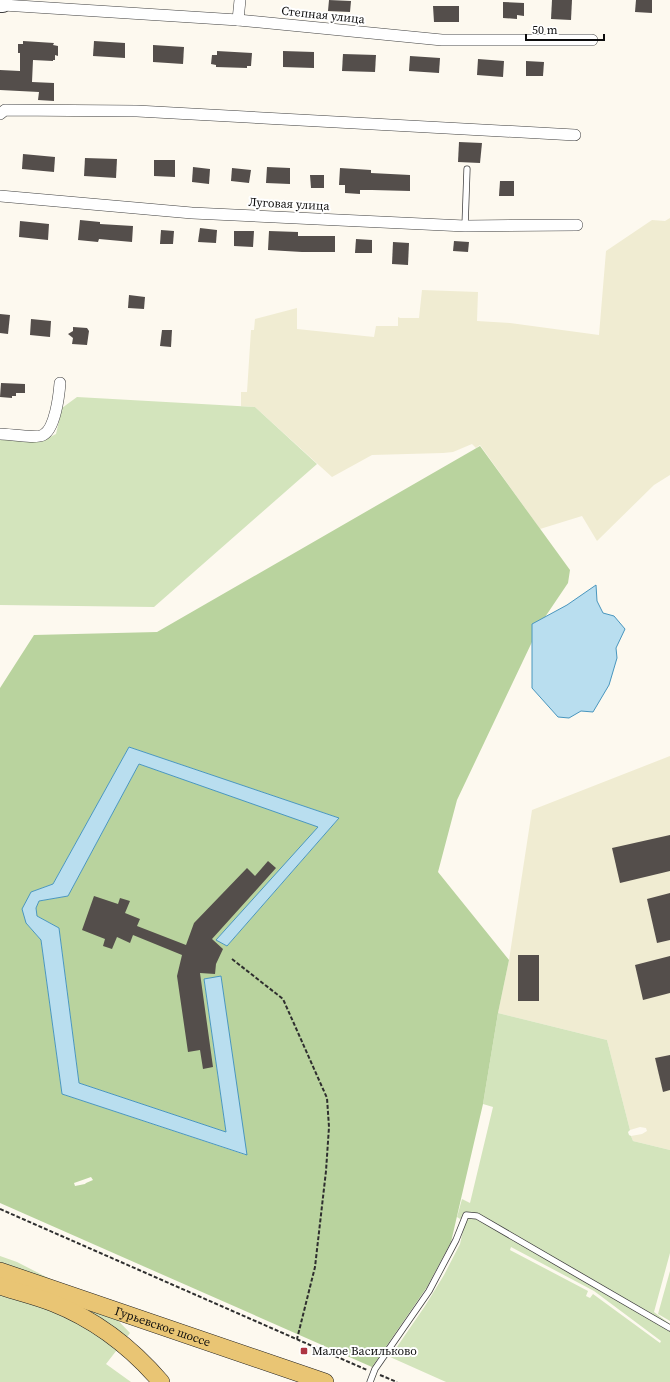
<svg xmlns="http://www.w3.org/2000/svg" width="670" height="1382" font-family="'Source Serif 4',serif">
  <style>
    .farmland { fill: #f0ecd2 }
    .green { fill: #d3e4bc; fill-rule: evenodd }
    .forest { fill: #b9d39e; fill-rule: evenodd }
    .water { fill: #b9deef; stroke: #4996be }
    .building { fill: #544e4b }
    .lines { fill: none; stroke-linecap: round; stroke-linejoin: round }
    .service-casing { stroke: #404040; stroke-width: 7 }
    .minor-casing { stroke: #404040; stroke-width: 12 }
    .tertiary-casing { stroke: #404040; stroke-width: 16 }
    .primary-casing { stroke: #1e1e1e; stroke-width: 18 }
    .path { stroke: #2f2f2f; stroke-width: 2; stroke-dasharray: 4 2; stroke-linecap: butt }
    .service { stroke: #fff; stroke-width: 5.5 }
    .minor { stroke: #fff; stroke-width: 11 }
    .tertiary { stroke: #fff; stroke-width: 14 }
    .primary { stroke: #e9c574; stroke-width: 17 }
    .poi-dot { fill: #ad3542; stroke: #fff; stroke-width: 1.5 }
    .labels { text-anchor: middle; stroke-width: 4; stroke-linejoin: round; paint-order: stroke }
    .street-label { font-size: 12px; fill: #0d0d0d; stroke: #fff }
    .poi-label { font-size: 12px; fill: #0d0d0d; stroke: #fff; text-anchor: start }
  </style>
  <rect width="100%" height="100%" fill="#fdf9ef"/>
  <!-- farmland -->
  <g class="farmland">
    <path d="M670 218V475L654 485 597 541 582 516 540 529 480 445 476 448 472 444 453 452 443 453 372 455 332 477 255 407 241 406V392H247L251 330H254L255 319 297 308V329L374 337 376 326H398V317L400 318H419L422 290 478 292 477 321 510 323 599 335 606 251 652 220 665 221Z"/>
    <path d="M670 756V1150L633 1141 631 1136 642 1134 647 1131 646 1128 640 1127 630 1130 607 1040 498 1013 509 960 532 810Z"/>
  </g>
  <!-- green -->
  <g class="green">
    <path d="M77 397 255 407 317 464 154 607 0 605V439L40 442 56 434 62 408Z"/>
    <path d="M498 1013 607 1040 630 1130 628 1132 629 1135 631 1136 633 1141 670 1150V1253L654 1312 670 1324V1382H446L390 1357 425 1306 444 1275 460 1244 465 1222 457 1217 462 1199 470 1203 493 1107 483 1104ZM511 1247 594 1291 661 1341 660 1343 593 1294 590 1298 586 1296 588 1291 510 1250Z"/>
    <path d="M0 1256 17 1262 105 1307 130 1333 106 1364 131 1382H0Z"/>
    <path d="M670 1271V1321L658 1314Z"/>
  </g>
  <!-- forest -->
  <path class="forest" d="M480 446 570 570 568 583 541 623 457 800 438 872 509 960 498 1013 483 1104 451 1242 427 1287 372 1367 0 1203V688L34 635 157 632ZM129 747 339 818 227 946 216 940 319 827 139 764 68 896 39 901 36 908 37 916 59 928 79 1083 226 1132 204 979 221 977 246 1155 62 1094 41 940 26 923 31 892 53 884ZM91 1177 93 1180 86 1183 85 1184 75 1186 74 1183Z"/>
  <!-- water -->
  <g class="water">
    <path d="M596 585 597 601 603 613 614 616 625 629 616 648 617 658 609 685 593 712 581 711 569 718 558 717 532 688V624L567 605Z"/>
    <path d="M129 747 339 818 227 946 216 940 318 827 139 764 68 896 39 901 36 908 37 916 59 928 79 1083 226 1132 204 979 221 976 247 1155 62 1094 41 940 26 923 22 909 31 892 53 884Z"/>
  </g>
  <!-- building -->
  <g class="building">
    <path d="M329 0 351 1 350 12 328 11Z"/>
    <path d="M552 0H572L571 20 551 19Z"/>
    <path d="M636 0H652V13L635 12Z"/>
    <path d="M503 2 524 3V16L517 15V19L503 18Z"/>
    <path d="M433 6H459V22H434Z"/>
    <path d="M23 41 54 43 53 45 58 46V56L55 55V60H53V61L33 60 32 82 54 83V101L38 100 39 92 0 90V70L20 71V53H18V44H23Z"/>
    <path d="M94 41 125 43V58L93 56Z"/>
    <path d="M153 45 184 47 183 64 153 62Z"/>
    <path d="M217 51 252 53 251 66H247V68L216 67V65L211 64 212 55H217Z"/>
    <path d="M283 51 314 52V68L283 67Z"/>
    <path d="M343 54 376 55 375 72 342 71Z"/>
    <path d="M410 56 440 58 439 73 409 71Z"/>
    <path d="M478 59 504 61 503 77 477 75Z"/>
    <path d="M526 61 544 62 543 76H526Z"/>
    <path d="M459 142 482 143 480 163 458 162Z"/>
    <path d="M23 154 55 157 54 172 22 169Z"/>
    <path d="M85 158 117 159 116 178 84 176Z"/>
    <path d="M154 160H175V177L154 176Z"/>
    <path d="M193 167 210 169 209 184 192 182Z"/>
    <path d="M267 167 290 168V184L266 183Z"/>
    <path d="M232 168 251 170 249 183 231 181Z"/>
    <path d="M340 168 371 170V173L410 175V191L372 190H360V194L345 193V185H339Z"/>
    <path d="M310 175H324V188H311Z"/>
    <path d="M500 181H514V196H499Z"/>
    <path d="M80 220 100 222V224L133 226 132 242 99 239 98 242 78 240Z"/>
    <path d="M20 221 49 224 48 240 19 237Z"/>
    <path d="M200 228 217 230 216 243 198 242Z"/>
    <path d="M161 230 174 231 173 244H160Z"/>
    <path d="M234 231H254L253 247 234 246Z"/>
    <path d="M269 231 298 232V236H335V252H302L268 250Z"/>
    <path d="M356 239 372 240V253H355Z"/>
    <path d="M454 241 469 242 468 252 453 251Z"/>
    <path d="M393 242 409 243 408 265 392 264Z"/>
    <path d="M129 295 145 297 144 309 128 308Z"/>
    <path d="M0 314 10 315 8 334 0 333Z"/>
    <path d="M31 319 51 321 50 337 30 335Z"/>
    <path d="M73 327 87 328 89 331 87 345 72 344 73 338 68 334 73 331Z"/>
    <path d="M162 330H172L171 347 160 346Z"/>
    <path d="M1 383 25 384V393H16V396H12V398L0 397Z"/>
    <path d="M670 835V871L620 883 612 848Z"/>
    <path d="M268 861 276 868 212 939 223 949 216 964 215 974 200 973 213 1067 203 1069 200 1050 188 1052 177 976 182 955 133 935 130 943 117 937 112 949 103 946 105 939 82 930 94 896 118 904 120 898 130 901 125 913 140 919 137 926 186 945 194 923 247 868 255 876Z"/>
    <path d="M670 893V940L657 943 647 899Z"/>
    <rect x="518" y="955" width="21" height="46"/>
    <path d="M670 956V993L643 1000 635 965Z"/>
    <path d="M670 1055V1090L663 1092 655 1058Z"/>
  </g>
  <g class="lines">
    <!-- service casing -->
    <g class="service-casing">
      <g id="service">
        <path d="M465 226 467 169"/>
        <path d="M370 1382 375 1369 429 1291 456 1240 466 1215 477 1216 670 1328"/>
      </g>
    </g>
    <!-- minor casing -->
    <g class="minor-casing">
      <g id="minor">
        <path d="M3 5 238 20 442 40H592"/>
        <path d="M238 20 240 0"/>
        <path d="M0 114 5 110 137 111 575 135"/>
        <path d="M0 196 192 213 465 226 577 225"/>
        <path d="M0 434C10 434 35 439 43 435 55 429 59 396 60 383"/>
      </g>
    </g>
    <!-- tertiary casing -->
    <g class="tertiary-casing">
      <path id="tertiary" d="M0 5H3L4 0"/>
    </g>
    <!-- primary casing -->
    <g class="primary-casing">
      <g id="primary">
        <path id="s1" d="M0 1271 325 1382"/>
        <path d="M0 1286C17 1292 36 1296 53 1303 96 1320 131 1347 161 1382"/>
      </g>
    </g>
    <!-- path -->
    <g class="path">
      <path d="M232 959 283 999 327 1098 329 1127 326 1171 315 1267 297 1339"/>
      <path d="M0 1209 367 1370"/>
      <path d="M380 1375 397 1382"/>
    </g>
    <!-- service -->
    <use href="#service" class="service"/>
    <!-- minor -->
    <use href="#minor" class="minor"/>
    <!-- tertiary -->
    <use href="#tertiary" class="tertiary"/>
    <!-- primary -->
    <use href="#primary" class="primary"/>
  </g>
  <!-- markers -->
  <rect class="poi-dot" x="300" y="1347" width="8" height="8" rx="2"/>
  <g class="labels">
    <!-- street labels -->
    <g class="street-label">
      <text transform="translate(323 15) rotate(6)" y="4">Степная улица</text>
      <text transform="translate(289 204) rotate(3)" y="4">Луговая улица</text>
      <text dy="4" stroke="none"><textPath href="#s1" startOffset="172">Гурьевское шоссе</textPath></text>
    </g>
    <!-- poi labels -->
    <g class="poi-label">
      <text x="312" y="1355">Малое Васильково</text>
    </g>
  </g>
  <!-- scale -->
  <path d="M526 34v6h78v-6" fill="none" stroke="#0d0d0d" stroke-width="2"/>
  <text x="532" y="34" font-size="12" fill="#0d0d0d" stroke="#ffffff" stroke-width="3" paint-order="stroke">50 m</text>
</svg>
